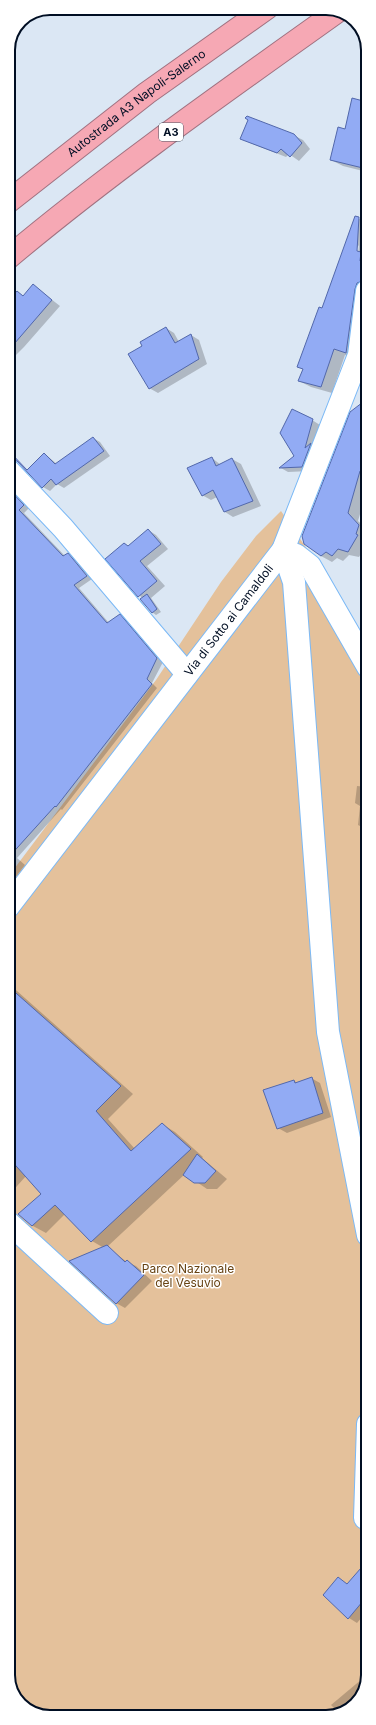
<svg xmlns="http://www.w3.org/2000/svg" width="376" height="1725" font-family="Inter,sans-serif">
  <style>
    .green { fill: #e4c19b }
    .shadow { fill: #0003; fill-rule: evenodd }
    .building { fill: #92abf4; stroke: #5268ab }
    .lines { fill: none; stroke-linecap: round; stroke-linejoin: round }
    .minor-casing { stroke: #7bb9f6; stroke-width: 24 }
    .highway-casing { stroke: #a07281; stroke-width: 24 }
    .minor { stroke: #fff; stroke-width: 22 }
    .highway { stroke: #f6a8b4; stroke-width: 22 }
    .labels { text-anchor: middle; stroke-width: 3; stroke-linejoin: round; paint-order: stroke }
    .shield { fill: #fff; stroke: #4c5665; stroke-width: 1 }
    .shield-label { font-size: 11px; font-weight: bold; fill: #000e23 }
    .street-label { font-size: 12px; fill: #000e23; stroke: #fff }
    .park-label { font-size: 12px; fill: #674212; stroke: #fff }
    .rim { fill: none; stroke: #000e23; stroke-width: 2 }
  </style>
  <rect width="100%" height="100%" fill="#dbe7f4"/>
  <!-- green -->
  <path class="green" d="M281 511 305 546 368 657V1676L358 1703 334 1716 44 1717 22 1707 9 1683 8 877 156 680 221 582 256 536Z"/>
  <!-- shadow -->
  <g class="shadow">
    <path d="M352 100 367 103V172L343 166 331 160 345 130Z"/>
    <path d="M249 120 293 135 303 140 310 149 299 161 289 154 286 157 250 143 242 138Z"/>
    <path d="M355 217 367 222V293L357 359 345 355 332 393 311 387 299 381 303 369 299 366 322 309ZM359 245 358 256H356L357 248Z"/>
    <path d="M33 285 60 306 24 347 8 363V302L17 292 24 296Z"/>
    <path d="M166 328 174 333 179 342 191 335 199 340 207 364 158 393 149 388 143 346Z"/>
    <path d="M367 400V490L358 521 367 529V544L359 557 349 555 343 561 337 558 332 562 321 556 351 413Z"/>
    <path d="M312 420 320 425 310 471 288 472 281 468 295 457Z"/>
    <path d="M93 438 100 442 110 456 64 488 57 484 50 491 43 487 45 454 57 464Z"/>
    <path d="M212 458 221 465 232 459 241 464 261 506 233 517 225 512 217 497 211 500 202 495Z"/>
    <path d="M8 489 29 508 24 513 65 556 68 554 73 557 92 579 79 588 109 623 120 615 126 619 163 662 152 683 157 688 62 810 61 809 17 858 25 865 12 882 8 880Z"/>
    <path d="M148 530 156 535 168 549 147 566 165 586 151 598 161 612 156 615 152 612 143 599 107 559 124 544 129 546Z"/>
    <path d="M357 786 368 787V830L358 825 360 806 355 803Z"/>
    <path d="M8 983 133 1094 108 1119 135 1149 162 1124 175 1132 203 1157 202 1158 227 1179 217 1189H207L185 1174 107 1247 127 1262 136 1266 152 1281 125 1308 116 1303 104 1248 92 1241 65 1214 46 1233 33 1226 20 1214 42 1195 26 1176 9 1195Z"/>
    <path d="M311 1078 320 1083 331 1117 287 1133 278 1128 294 1081 298 1083Z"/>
    <path d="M368 1561V1610L357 1623 349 1618 338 1578 348 1585Z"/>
    <path d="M368 1674 358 1703 339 1713 331 1705Z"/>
  </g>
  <!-- building -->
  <g class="building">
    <path d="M352 98 367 102V169L330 160 338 127 345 129Z"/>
    <path d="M247 116 294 134 302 143 290 157 281 149 277 153 240 139 248 120 245 118Z"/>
    <path d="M355 216 359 217 357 251 361 252 360 261H367V279L357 283 355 289 346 353 334 349 321 387 298 381 303 369 297 367 319 307 322 308Z"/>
    <path d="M33 284 52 300 8 351V301L17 291 23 296Z"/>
    <path d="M166 327 175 343 191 334 199 359 149 389 128 354 142 346 140 342Z"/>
    <path d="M367 399V461L363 472 360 471 348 513 359 525 356 534 358 535 348 552 338 549 332 556 326 552 321 556 304 544 302 536 350 412Z"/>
    <path d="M292 409 313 419 305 448 311 443 302 467 279 468 294 456 280 433Z"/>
    <path d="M93 437 104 451 56 485 51 479 42 488 17 461 8 458V450L27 470 44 453 55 464Z"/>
    <path d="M212 457 216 466 232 458 253 501 224 512 213 490 202 496 187 468Z"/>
    <path d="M8 488 24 505 19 510 63 556 68 553 87 576 74 585 107 623 120 614 157 658 147 679 152 684 56 807 55 806 8 858Z"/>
    <path d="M148 529 161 544 140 561 157 581 138 597 105 559 124 543 128 546Z"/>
    <path d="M147 594 157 609 152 613 140 599Z"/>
    <path d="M8 986 121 1086 96 1111 131 1151 162 1123 191 1149 91 1242 55 1205 32 1226 18 1214 41 1194 9 1158Z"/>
    <path d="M312 1077 323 1113 277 1129 263 1090 294 1080 295 1083Z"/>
    <path d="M197 1154 216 1171 205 1183H194L183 1175Z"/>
    <path d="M107 1245 125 1262 127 1260 144 1275 116 1304 69 1261Z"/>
    <path d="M368 1560V1595L348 1619 323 1595 338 1577 347 1584Z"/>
  </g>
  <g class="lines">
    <!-- minor casing -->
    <g class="minor-casing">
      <g id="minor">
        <path d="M8 470 63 528 187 674"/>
        <path d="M283 550 294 582 328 1032 368 1235"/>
        <path d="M283 550 296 555 310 566 368 667"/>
        <path id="s1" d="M8 907 283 550 359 355 367 291"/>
        <path d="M9 1223 107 1313"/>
        <path d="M365 1518 368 1424"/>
      </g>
    </g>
    <!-- highway casing -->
    <g class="highway-casing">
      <g id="highway">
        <path id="s2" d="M8 202 147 93 267 8"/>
        <path d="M8 258C113 170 226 91 338 11"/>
      </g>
    </g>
    <!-- minor -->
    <use href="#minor" class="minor"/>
    <!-- highway -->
    <use href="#highway" class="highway"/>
  </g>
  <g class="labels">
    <!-- shield labels -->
    <rect class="shield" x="159" y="123" width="24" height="18" rx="3"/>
    <g class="shield-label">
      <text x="171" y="136">A3</text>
    </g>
    <!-- street labels -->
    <g class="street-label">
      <text dy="4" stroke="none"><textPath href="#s2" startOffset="162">Autostrada A3 Napoli-Salerno</textPath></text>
      <text dy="4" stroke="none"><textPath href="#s1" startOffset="362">Via di Sotto ai Camaldoli</textPath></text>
    </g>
    <!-- park labels -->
    <g class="park-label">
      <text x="188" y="1273">Parco Nazionale<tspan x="188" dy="14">del Vesuvio</tspan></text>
    </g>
  </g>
  <!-- crop -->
  <path d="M0 0H376V1725H0ZM50 15H326A35 35 0 0 1 361 50V1675A35 35 0 0 1 326 1710H50A35 35 0 0 1 15 1675V50A35 35 0 0 1 50 15Z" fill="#fff" fill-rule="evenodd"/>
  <path class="rim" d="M50 15H326A35 35 0 0 1 361 50V1675A35 35 0 0 1 326 1710H50A35 35 0 0 1 15 1675V50A35 35 0 0 1 50 15Z"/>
</svg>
